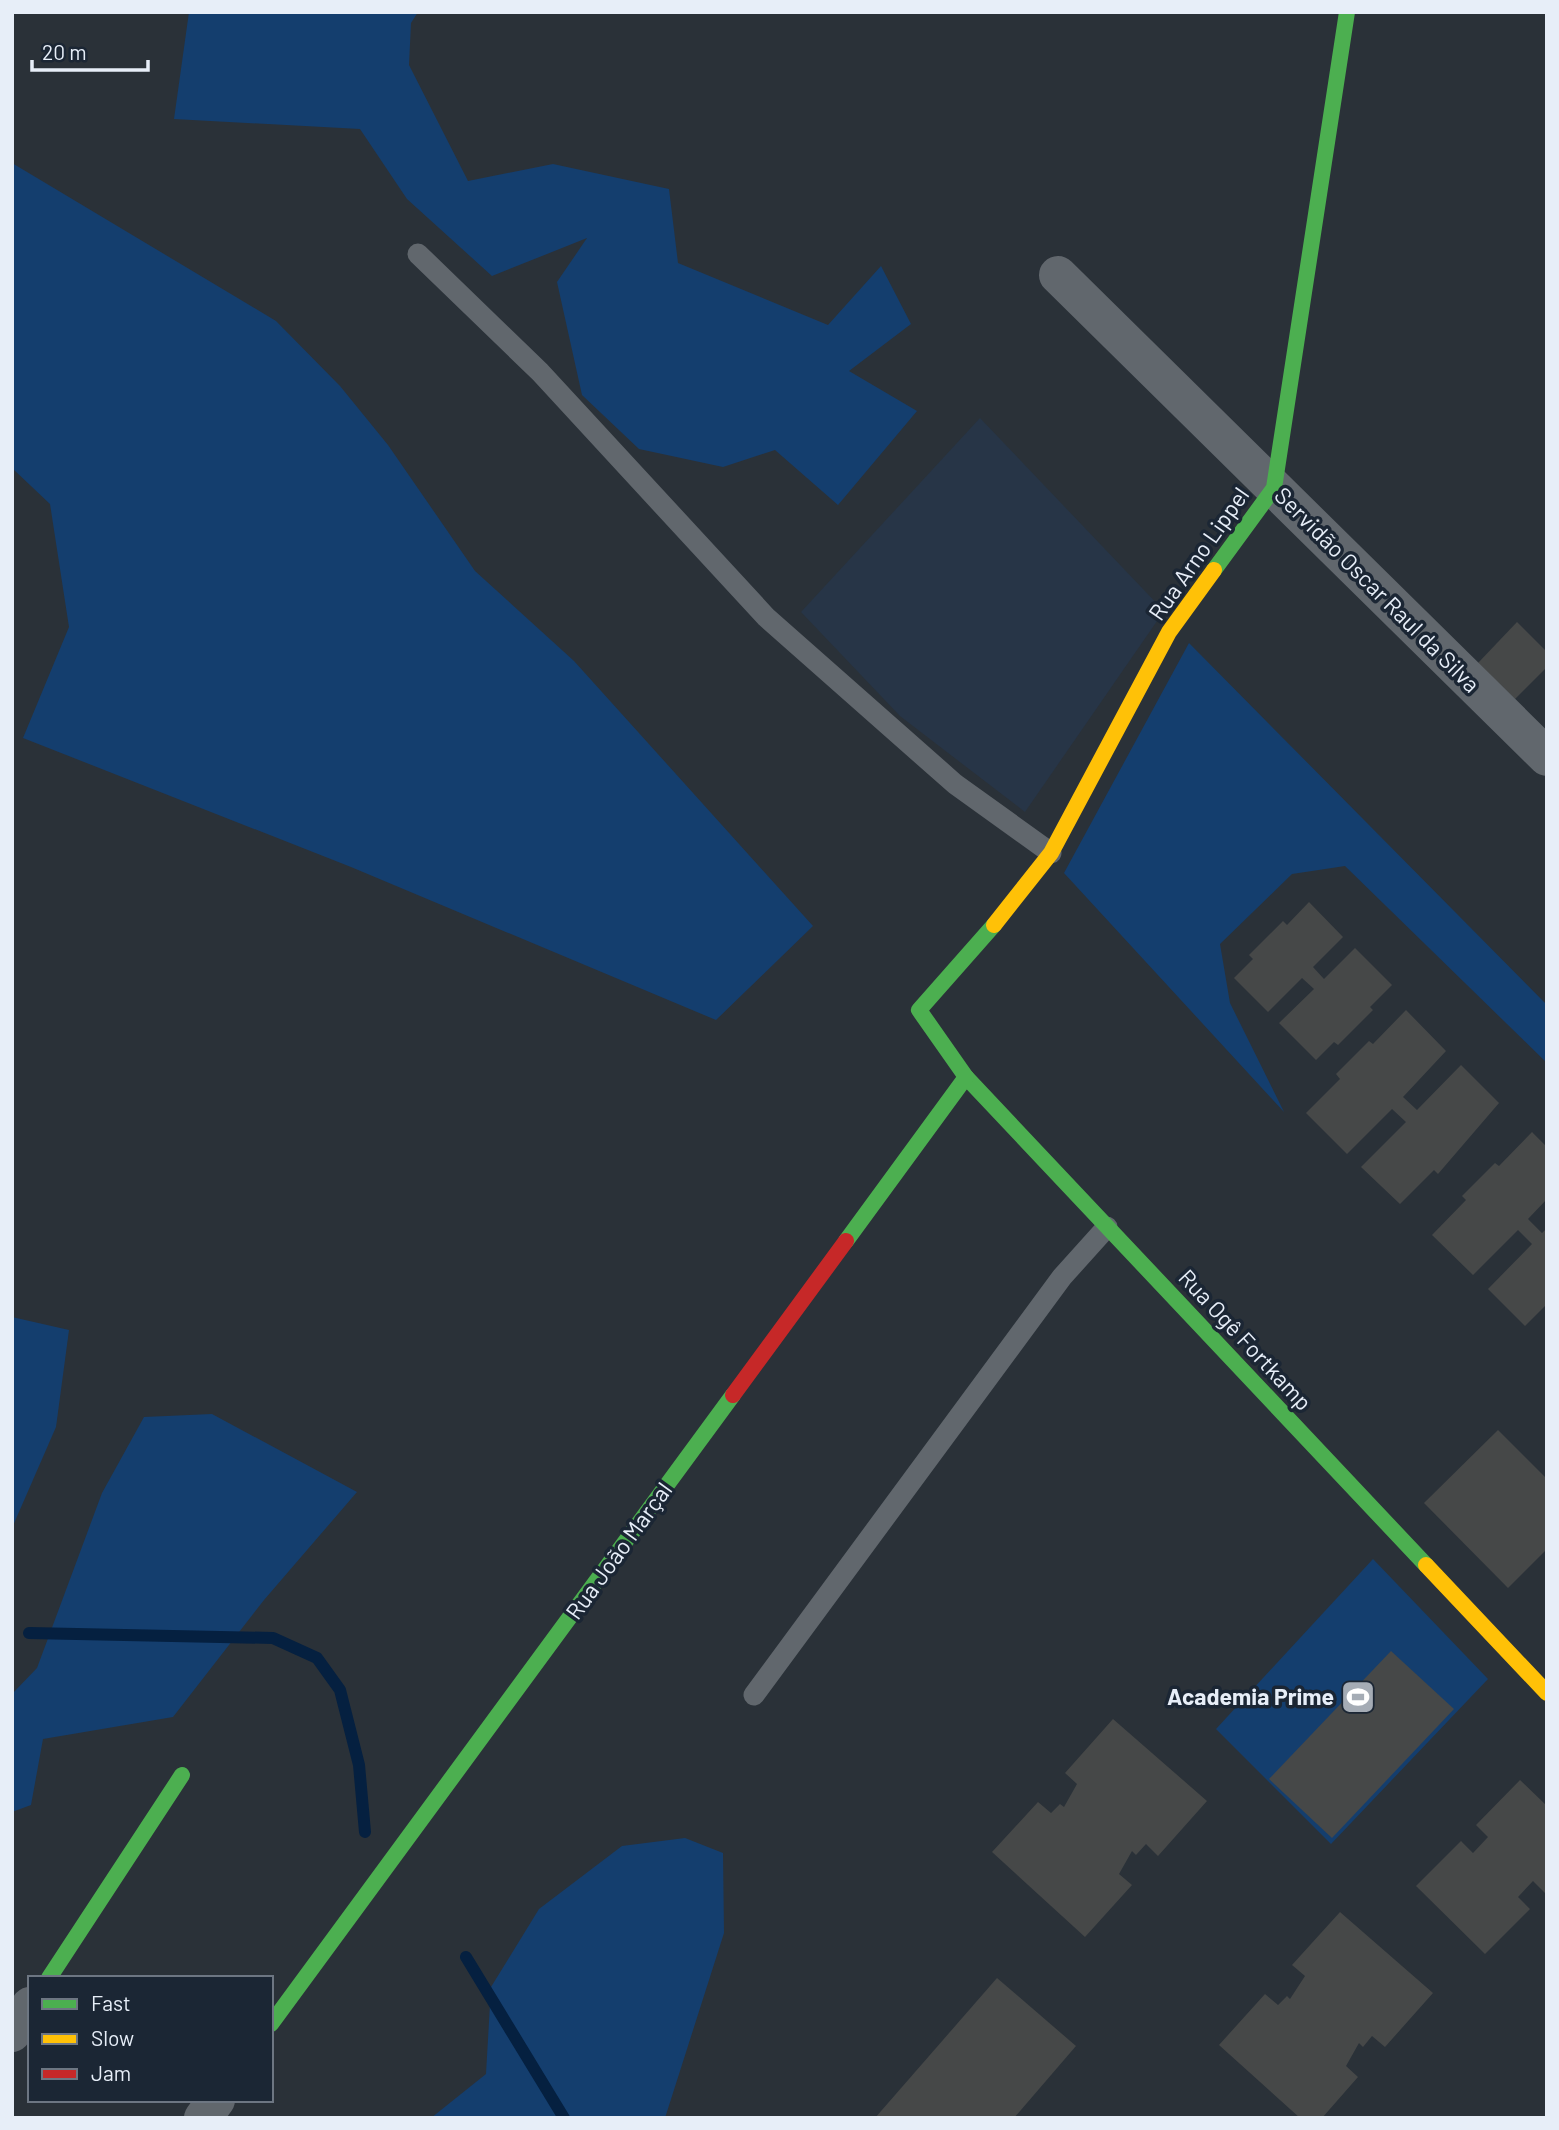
<svg xmlns="http://www.w3.org/2000/svg" width="1559" height="2130" font-family="Barlow,sans-serif">
  <style>
    .built { fill: #273547 }
    .green { fill: #143e6e }
    .lines { fill: none; stroke-linecap: round; stroke-linejoin: round }
    .stream { stroke: #052040; stroke-width: 12 }
    .building { fill: #464848 }
    .lane { stroke: #61676d; stroke-width: 21 }
    .street { stroke: #61676d; stroke-width: 38 }
    .fast { stroke: #4caf50; stroke-width: 16 }
    .slow { stroke: #ffc107; stroke-width: 16 }
    .jam { stroke: #c62828; stroke-width: 16 }
    .labels { text-anchor: middle; stroke-width: 7; stroke-linejoin: round; paint-order: stroke }
    .street-label { font-size: 23px; fill: #e7eef8; stroke: #1b2634 }
    .poi-label { font-size: 23px; font-weight: bold; fill: #e7eef8; stroke: #1b2634; text-anchor: end }
  </style>
  <rect width="100%" height="100%" fill="#2a3138"/>
  <!-- built -->
  <path class="built" d="M980 418 1164 611 1025 812 900 716 801 612Z"/>
  <!-- green -->
  <g class="green">
    <path d="M189 12H418L411 23 409 65 468 181 553 164 669 189 678 263 828 325 881 266 911 324 849 371 917 411 838 505 775 450 723 467 639 449 582 395 557 282 587 238 492 276 407 199 360 129 174 119Z"/>
    <path d="M12 163 276 321 340 386 388 445 475 571 574 661 813 926 716 1020 351 867 23 738 69 627 50 504 12 468Z"/>
    <path d="M1189 643 1547 1005V1063L1345 866 1292 874 1220 944 1230 1003 1284 1112 1064 873Z"/>
    <path d="M12 1317 69 1330 56 1427 12 1528Z"/>
    <path d="M212 1414 357 1492 264 1600 173 1717 43 1739 31 1805 12 1812V1694L37 1668 102 1493 144 1417Z"/>
    <path d="M1373 1559 1488 1679 1331 1844 1216 1729Z"/>
    <path d="M685 1838 723 1853 724 1933 665 2118H431L486 2074 491 1987 539 1909 622 1846Z"/>
  </g>
  <g class="lines">
    <!-- stream -->
    <g class="stream">
      <path d="M29 1633 273 1638 317 1658 340 1690 359 1765 365 1832"/>
      <path d="M466 1957 564 2118"/>
    </g>
  </g>
  <!-- building -->
  <g class="building">
    <path d="M1517 622 1547 652V667L1515 699 1478 663Z"/>
    <path d="M1309 902 1343 937 1313 967 1324 979 1355 948 1392 985 1370 1007 1373 1010 1338 1045 1334 1042 1316 1060 1279 1023 1314 989 1302 978 1268 1012 1234 978 1253 959 1249 955 1283 921 1287 925Z"/>
    <path d="M1406 1010 1446 1051 1403 1097 1417 1110 1461 1065 1499 1103 1438 1174 1434 1170 1400 1204 1361 1167 1406 1122 1392 1109 1347 1154 1306 1113 1340 1079 1336 1074 1369 1041 1373 1044Z"/>
    <path d="M1532 1132 1547 1147V1199L1528 1219 1542 1233 1547 1228V1304L1525 1326 1488 1289 1532 1244 1518 1230 1473 1275 1432 1235 1466 1200 1462 1196 1495 1163 1499 1166Z"/>
    <path d="M1498 1430 1547 1479V1549L1508 1588 1424 1503Z"/>
    <path d="M1391 1651 1454 1709 1332 1838 1269 1779Z"/>
    <path d="M1113 1719 1207 1801 1158 1856 1146 1844 1136 1855 1132 1851 1119 1874 1132 1885 1085 1937 992 1852 1038 1802 1051 1813 1060 1804 1064 1807 1077 1784 1065 1773Z"/>
    <path d="M1520 1780 1547 1806V1891L1545 1893 1533 1881 1518 1897 1530 1909 1485 1954 1416 1886 1461 1841 1473 1853 1488 1837 1476 1825Z"/>
    <path d="M1340 1912 1433 1993 1385 2047 1372 2036 1363 2047 1359 2043 1346 2066 1358 2077 1322 2118H1300L1219 2045 1265 1994 1278 2005 1287 1996 1290 1999 1305 1976 1292 1965Z"/>
    <path d="M997 1978 1076 2046 1014 2118H875Z"/>
  </g>
  <g class="lines">
    <!-- lane -->
    <g class="lane">
      <path d="M418 254 540 372 766 617 955 784 1051 853"/>
      <path d="M754 1695 1062 1277 1107 1227"/>
    </g>
    <!-- street -->
    <g class="street">
      <path d="M1058 275 1547 757"/>
      <path d="M12 2033 30 2006"/>
      <path d="M203 2118 216 2100"/>
    </g>
    <!-- fast -->
    <g class="fast">
      <path d="M1214 570 1274 488 1347 12"/>
      <path d="M994 925 919 1010 966 1077 1426 1565"/>
      <path d="M846 1241 966 1077"/>
      <path d="M49 1978 182 1775"/>
      <path d="M271 2024 733 1395"/>
    </g>
    <!-- slow -->
    <g class="slow">
      <path d="M994 925 1051 853 1169 632 1214 570"/>
      <path d="M1426 1565 1547 1693"/>
    </g>
    <!-- jam -->
    <path class="jam" d="M733 1395 846 1241"/>
  </g>
  <!-- icons -->
  <defs>
    <g id="stadium-square" transform="scale(1.75)"><rect x="-9" y="-9" width="18" height="18" rx="4" fill="#a5acb5" stroke="#1b2634"/><path d="M0-5a6.5 5 0 1 0 0 10a6.5 5 0 1 0 0-10ZM-3.5-1.8h7v3.6h-7Z" fill="#fff"/></g>
  </defs>
  <g fill-rule="evenodd">
    <use href="#stadium-square" x="1358" y="1697"/>
  </g>
  <g class="labels">
    <!-- street labels -->
    <g class="street-label">
      <text transform="translate(1199 554) rotate(-55)" y="8">Rua Arno Lippel</text>
      <text transform="translate(1377 590) rotate(45)" y="8">Servidão Oscar Raul da Silva</text>
      <text transform="translate(1245 1340) rotate(47)" y="8">Rua Ogê Fortkamp</text>
      <text transform="translate(619 1551) rotate(-54)" y="8">Rua João Marçal</text>
    </g>
    <!-- poi labels -->
    <g class="poi-label">
      <text x="1334" y="1705">Academia Prime</text>
    </g>
  </g>
  <!-- border -->
  <rect width="1559" height="2130" fill="none" stroke="#e7eef8" stroke-width="28"/>
  <!-- legend -->
  <rect x="28" y="1976" width="245" height="126" fill="#1b2634" stroke="#6d7682" stroke-width="2"/>
  <rect x="42" y="1999" width="35" height="10" fill="#4caf50" stroke="#6d7682" stroke-width="2"/>
  <text x="91" y="2011" font-size="21" fill="#e7eef8">Fast</text>
  <rect x="42" y="2034" width="35" height="10" fill="#ffc107" stroke="#6d7682" stroke-width="2"/>
  <text x="91" y="2046" font-size="21" fill="#e7eef8">Slow</text>
  <rect x="42" y="2069" width="35" height="10" fill="#c62828" stroke="#6d7682" stroke-width="2"/>
  <text x="91" y="2081" font-size="21" fill="#e7eef8">Jam</text>
  <!-- scale -->
  <path d="M32 60v10h116v-10" fill="none" stroke="#e7eef8" stroke-width="3.5"/>
  <text x="42" y="60" font-size="21" fill="#e7eef8" stroke="#1b2634" stroke-width="5" paint-order="stroke">20 m</text>
</svg>
